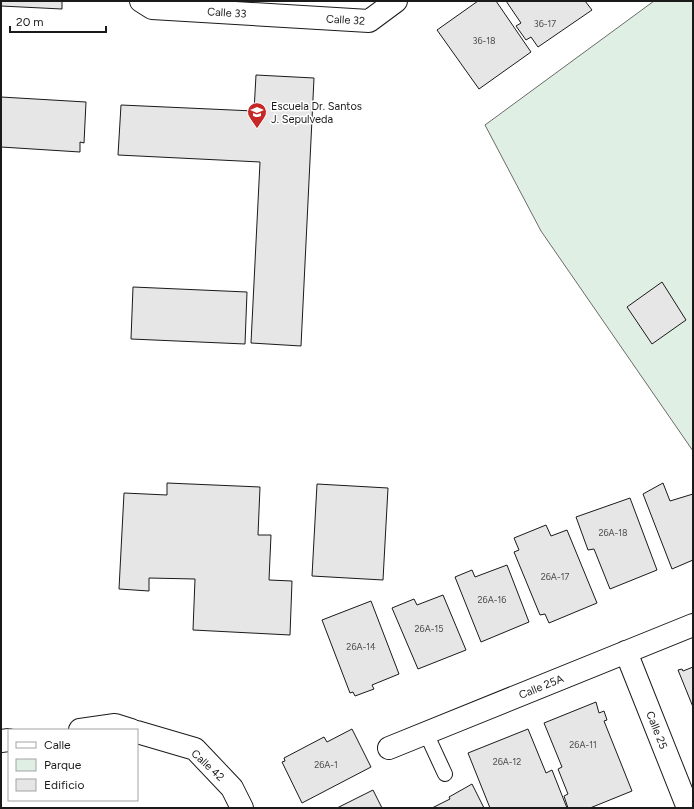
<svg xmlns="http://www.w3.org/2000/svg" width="694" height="809" font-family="Figtree,sans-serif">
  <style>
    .green { fill: #e0efe3; stroke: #6a6a6a }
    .building { fill: #e6e6e6; stroke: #1a1a1a }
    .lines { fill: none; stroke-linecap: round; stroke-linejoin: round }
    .lane-casing { stroke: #1a1a1a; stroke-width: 16 }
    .street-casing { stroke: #1a1a1a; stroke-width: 24 }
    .lane { stroke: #fff; stroke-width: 14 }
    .street { stroke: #fff; stroke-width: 22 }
    .labels { text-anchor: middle; stroke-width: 3; stroke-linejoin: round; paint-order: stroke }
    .number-label { font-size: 9px; fill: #4d4d4d }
    .street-label { font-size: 11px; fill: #1a1a1a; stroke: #fff }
    .poi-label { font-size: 11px; fill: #1a1a1a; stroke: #fff; text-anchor: start }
  </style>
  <rect width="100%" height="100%" fill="#fff"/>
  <!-- green -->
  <path class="green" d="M654 1H693V451L541 231 485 125Z"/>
  <!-- building -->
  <g class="building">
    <path d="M1 1H62V9L1 6Z"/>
    <path d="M478 1H496L531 52 479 89 437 30Z"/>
    <path d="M506 1H585L592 10 538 47 531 37 526 40 516 26 521 23Z"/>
    <path d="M256 75 314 78 301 346 251 343 260 162 118 155 121 105 254 111Z"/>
    <path d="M1 97 86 102 84 143 80 142V152L1 147Z"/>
    <path d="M662 282 686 320 652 344 627 307Z"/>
    <path d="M133 287 247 292 245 344 131 339Z"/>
    <path d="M167 483 260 487 258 535H271L269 580 292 581 290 635 193 630 195 579 149 578V591L119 589 124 493 167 495Z"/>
    <path d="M663 483 670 501 693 494V560L672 569 643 494Z"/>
    <path d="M317 484 388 488 383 580 312 576Z"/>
    <path d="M630 498 657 570 610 589 594 549 588 550 576 517Z"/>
    <path d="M546 525 551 536 567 530 597 603 549 623 545 614 540 615 514 552 519 550 514 538Z"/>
    <path d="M507 565 529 622 481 642 455 577 472 570 475 577Z"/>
    <path d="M443 595 466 650 418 669 392 608 414 599 417 605Z"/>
    <path d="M371 601 399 674 372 685 374 689 355 696 353 692 350 693 322 620Z"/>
    <path d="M693 667V707L678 670 682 669 683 671Z"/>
    <path d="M596 702 599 713 604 711 607 720 604 721 632 791 590 808H568L564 796 568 794 558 769 562 767 544 723Z"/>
    <path d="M352 729 371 767 302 803 282 762 285 761 284 758 324 737 327 742Z"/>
    <path d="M528 729 546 773 552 770 567 808H490L468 753Z"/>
    <path d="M472 784 484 808H432L450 799 449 797Z"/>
    <path d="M373 790 382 808H337Z"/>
  </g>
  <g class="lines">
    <!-- lane casing -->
    <g class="lane-casing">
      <path id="lane" d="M426 733 445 774"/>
    </g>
    <!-- street casing -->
    <g class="street-casing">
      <g id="street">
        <path id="s1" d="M141 1 152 8 369 21 396 1"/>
        <path id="s2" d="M626 652 688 808"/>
        <path d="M80 730 115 725 131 730"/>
        <path d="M137 732 195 749 232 788 242 808"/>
        <path d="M1 741 9 740"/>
        <path id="s3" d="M389 748 693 625"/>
      </g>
    </g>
    <!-- lane -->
    <use href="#lane" class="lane"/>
    <!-- street -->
    <use href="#street" class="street"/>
  </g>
  <!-- icons -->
  <defs>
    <g id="school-pin" transform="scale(1)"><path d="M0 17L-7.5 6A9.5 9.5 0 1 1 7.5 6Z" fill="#c62828" stroke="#fff"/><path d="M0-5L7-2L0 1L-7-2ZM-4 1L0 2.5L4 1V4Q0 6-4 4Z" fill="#fff"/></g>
  </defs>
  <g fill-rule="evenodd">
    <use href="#school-pin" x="257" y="112"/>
  </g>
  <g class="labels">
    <!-- number labels -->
    <g class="number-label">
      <text x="545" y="27">36-17</text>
      <text x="484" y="44">36-18</text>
      <text x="613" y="536">26A-18</text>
      <text x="555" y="580">26A-17</text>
      <text x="492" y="603">26A-16</text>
      <text x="429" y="632">26A-15</text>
      <text x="361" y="650">26A-14</text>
      <text x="583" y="748">26A-11</text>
      <text x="507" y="765">26A-12</text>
      <text x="326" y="768">26A-1</text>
    </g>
    <!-- street labels -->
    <g class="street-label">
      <text dy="4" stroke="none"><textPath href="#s1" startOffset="88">Calle 33</textPath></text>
      <text dy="4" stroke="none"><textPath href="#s1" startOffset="207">Calle 32</textPath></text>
      <text dy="4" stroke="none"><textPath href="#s3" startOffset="164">Calle 25A</textPath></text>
      <text dy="4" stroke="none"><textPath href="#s2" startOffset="84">Calle 25</textPath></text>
      <text transform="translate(208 765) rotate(43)" y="4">Calle 42</text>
    </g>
    <!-- poi labels -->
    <g class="poi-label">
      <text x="271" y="110">Escuela Dr. Santos<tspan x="271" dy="13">J. Sepulveda</tspan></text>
    </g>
  </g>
  <!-- border -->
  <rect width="694" height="809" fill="none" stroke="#1a1a1a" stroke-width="4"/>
  <!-- legend -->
  <rect x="8" y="729" width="130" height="72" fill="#ffffff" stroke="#a3a3a3"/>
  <rect x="16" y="742" width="20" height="6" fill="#ffffff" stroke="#a3a3a3"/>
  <text x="44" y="749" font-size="12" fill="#1a1a1a">Calle</text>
  <rect x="16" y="759" width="20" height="12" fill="#e0efe3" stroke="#a3a3a3"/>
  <text x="44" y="769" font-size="12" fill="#1a1a1a">Parque</text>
  <rect x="16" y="779" width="20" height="12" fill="#e6e6e6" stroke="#a3a3a3"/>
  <text x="44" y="789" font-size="12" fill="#1a1a1a">Edificio</text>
  <!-- scale -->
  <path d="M10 26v6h96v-6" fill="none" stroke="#1a1a1a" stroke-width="2"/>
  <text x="16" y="26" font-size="12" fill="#1a1a1a" stroke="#ffffff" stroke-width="3" paint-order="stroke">20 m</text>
</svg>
